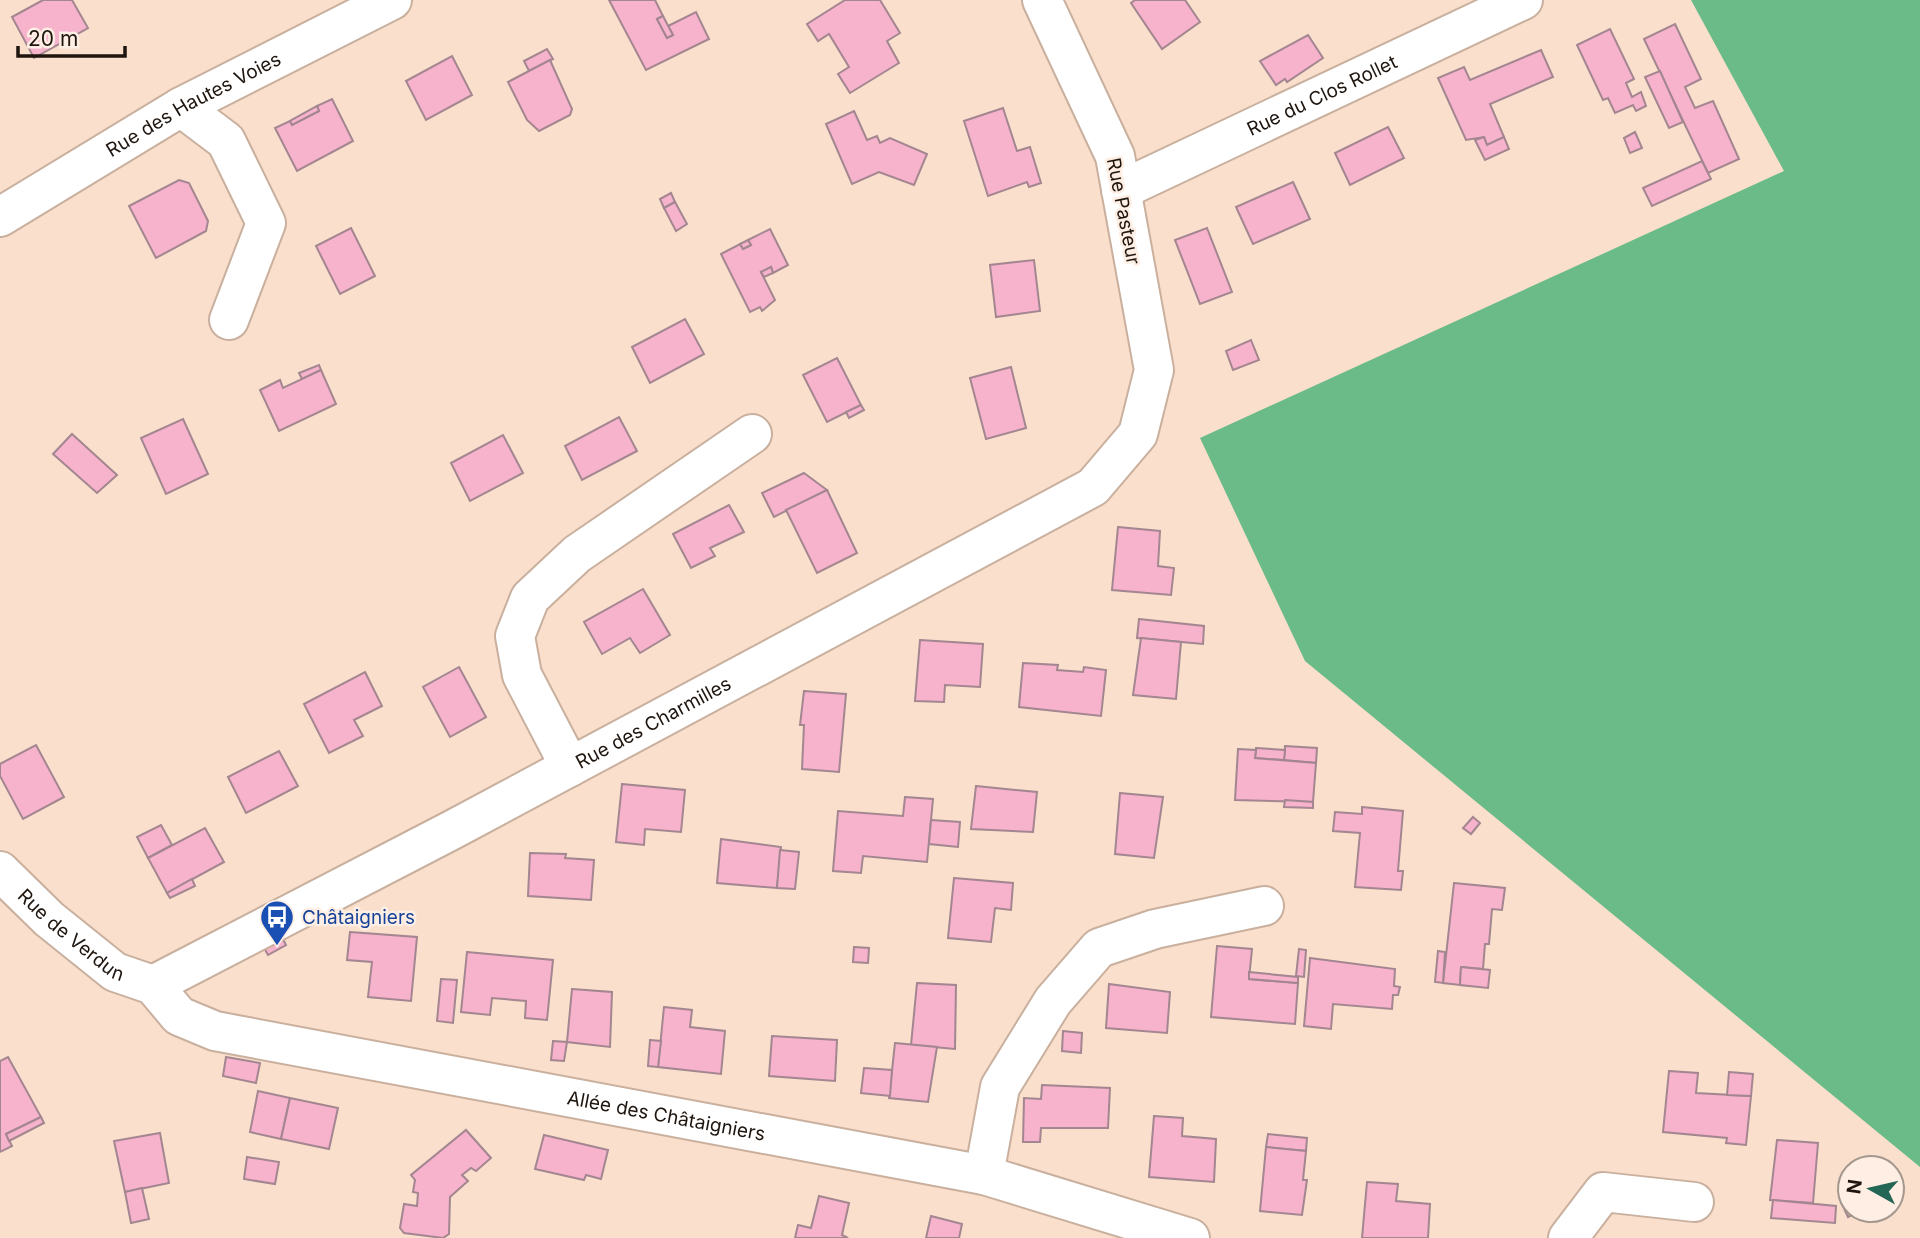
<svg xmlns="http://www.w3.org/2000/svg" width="1920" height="1238" font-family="Inter,sans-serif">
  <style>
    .forest { fill: #6bbb88 }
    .building { fill: #f7b2cc; stroke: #a38690; stroke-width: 2 }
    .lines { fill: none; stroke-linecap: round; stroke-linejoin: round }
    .street-casing { stroke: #c9b09e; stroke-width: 42 }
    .street { stroke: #fff; stroke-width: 38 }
    .labels { text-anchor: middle; stroke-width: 5; stroke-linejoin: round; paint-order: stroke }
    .street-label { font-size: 19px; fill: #1e150f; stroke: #feeee3 }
    .transit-label { font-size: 19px; fill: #164399; stroke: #feeee3; text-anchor: start }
  </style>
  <rect width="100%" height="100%" fill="#f9dfcc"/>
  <!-- forest -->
  <path class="forest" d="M1691 0H1920V1167L1305 661 1200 438 1784 171Z"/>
  <!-- building -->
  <g class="building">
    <path d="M43 0H72L88 28 34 58 12 17Z"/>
    <path d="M609 0H655L663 16 657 19 667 38 673 35 668 26 696 12 709 39 646 70Z"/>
    <path d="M845 0H880L900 33 887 41 899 63 850 93 838 74 849 67 829 34 818 41 807 24Z"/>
    <path d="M1135 0H1185L1200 22 1162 49 1131 3Z"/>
    <path d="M663 16 673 35 667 38 657 19Z"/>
    <path d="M1675 24 1701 79 1685 87 1695 108 1713 101 1739 159 1708 173 1644 39Z"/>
    <path d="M1610 29 1634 79 1626 83 1632 97 1641 92 1646 106 1636 111 1633 105 1615 113 1608 98 1603 100 1577 45Z"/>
    <path d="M1308 35 1323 58 1287 82 1285 79 1276 85 1260 61Z"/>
    <path d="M547 49 553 59 529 71 524 61Z"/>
    <path d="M1541 50 1553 77 1490 104 1504 137 1487 145 1484 137 1466 140 1438 78 1464 67 1470 80Z"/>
    <path d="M452 56 472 95 426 120 406 81Z"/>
    <path d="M550 60 572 109 570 115 539 131 527 120 508 82Z"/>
    <path d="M1660 71 1683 122 1669 128 1645 77Z"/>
    <path d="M332 99 353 141 297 171 275 128 290 121 292 125 319 111 317 106Z"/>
    <path d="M317 106 319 111 292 125 290 121Z"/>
    <path d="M1003 108 1017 151 1030 147 1041 183 1029 187 1027 182 988 196 964 121Z"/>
    <path d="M854 111 867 140 877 136 880 143 890 138 927 154 914 185 879 172 852 184 826 124Z"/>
    <path d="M1388 127 1404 158 1350 185 1335 153Z"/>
    <path d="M1635 132 1642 148 1630 153 1624 138Z"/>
    <path d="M1484 137 1487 145 1504 137 1509 149 1485 160 1475 140Z"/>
    <path d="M1702 161 1711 179 1652 206 1643 188Z"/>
    <path d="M179 180 189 183 208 221 206 231 156 258 129 206Z"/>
    <path d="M1293 182 1310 219 1253 244 1236 207Z"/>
    <path d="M671 193 675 202 664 208 660 199Z"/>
    <path d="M675 202 687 224 676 231 664 208Z"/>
    <path d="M351 228 375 276 340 294 316 246Z"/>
    <path d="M1207 228 1232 292 1200 304 1175 240Z"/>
    <path d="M770 229 788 265 773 273 771 267 761 272 775 300 762 311 760 307 750 312 721 254 740 244 743 249 751 245 748 240Z"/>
    <path d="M748 240 751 245 743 249 740 244Z"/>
    <path d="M1034 260 1040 311 996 317 990 265Z"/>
    <path d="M771 267 773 273 764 277 761 272Z"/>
    <path d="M685 319 704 354 650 383 632 347Z"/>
    <path d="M1251 340 1259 360 1233 370 1226 351Z"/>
    <path d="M837 358 861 405 827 422 803 375Z"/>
    <path d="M319 365 321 370 302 379 299 373Z"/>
    <path d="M1011 367 1026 428 986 439 970 378Z"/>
    <path d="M321 370 336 404 279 431 260 390 280 380 283 388Z"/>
    <path d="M861 405 864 410 849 418 846 412Z"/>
    <path d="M619 417 637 451 582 480 565 446Z"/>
    <path d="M183 419 208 474 166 494 141 438Z"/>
    <path d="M72 434 117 475 97 493 53 454Z"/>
    <path d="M503 435 523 473 470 501 451 463Z"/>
    <path d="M804 473 827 490 774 517 762 493Z"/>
    <path d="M827 490 857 553 817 573 786 510Z"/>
    <path d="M729 505 744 532 710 548 715 556 691 568 673 534Z"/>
    <path d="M1118 527 1160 531 1158 566 1174 568 1171 595 1112 590Z"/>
    <path d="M643 589 670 635 640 653 630 638 602 654 584 622Z"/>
    <path d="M1139 619 1204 626 1203 644 1137 638Z"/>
    <path d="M1141 638 1181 642 1176 699 1133 695Z"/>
    <path d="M920 640 983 644 980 687 945 685 944 702 915 701Z"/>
    <path d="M1023 663 1058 665 1057 670 1083 672 1084 667 1106 670 1101 716 1019 707Z"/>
    <path d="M459 667 486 717 450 737 423 687Z"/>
    <path d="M365 672 382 706 354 720 363 736 329 753 304 704Z"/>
    <path d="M804 691 846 694 839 772 802 769 804 725H800Z"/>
    <path d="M36 745 64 797 23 819 0 776V764Z"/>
    <path d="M1285 746 1317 748 1316 763 1284 760Z"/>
    <path d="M1256 748 1285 750 1284 760 1255 758Z"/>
    <path d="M1238 749 1256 750 1255 758 1316 763 1313 802 1235 800Z"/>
    <path d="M279 751 298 786 246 813 228 777Z"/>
    <path d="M622 784 685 790 681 832 645 829 644 845 616 842Z"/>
    <path d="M976 786 1037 792 1033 832 971 829Z"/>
    <path d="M1120 793 1163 797 1154 858 1115 854Z"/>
    <path d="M905 797 933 799 927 862 863 856 861 873 833 871 838 811 903 816Z"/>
    <path d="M1285 800 1313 802V808L1284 807Z"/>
    <path d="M1362 807 1403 811 1398 871H1403L1401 890 1355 887 1360 833 1333 831 1335 812 1362 814Z"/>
    <path d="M1473 817 1480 823 1471 834 1463 828Z"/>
    <path d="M931 820 960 822 958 847 929 844Z"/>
    <path d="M161 825 172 845 148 858 137 837Z"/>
    <path d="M205 828 224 862 167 893 148 858Z"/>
    <path d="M721 839 781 847 777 888 717 883Z"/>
    <path d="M780 850 799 852 795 889 777 888Z"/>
    <path d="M530 853 566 854 565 858 594 860 591 900 528 896Z"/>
    <path d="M954 878 1013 883 1011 910 995 908 991 942 948 938Z"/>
    <path d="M192 879 195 886 170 898 167 893Z"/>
    <path d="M1454 883 1505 888 1502 910 1492 909 1489 944H1485L1483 969 1461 967 1460 985 1443 983Z"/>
    <path d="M350 932 417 937 411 1001 368 997 372 962 347 960Z"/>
    <path d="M283 939 286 945 268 955 264 948Z"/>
    <path d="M1217 946 1252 949 1249 979 1298 983 1295 1024 1211 1017Z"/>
    <path d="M854 947 869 948 868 963 853 962Z"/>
    <path d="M1299 949 1306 950 1304 977 1296 976Z"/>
    <path d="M1438 951 1445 952 1443 983 1435 982Z"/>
    <path d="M467 952 553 960 547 1020 525 1018 526 1001 492 998 490 1015 461 1012Z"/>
    <path d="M1310 958 1395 969 1394 986 1400 987 1398 995H1393L1392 1009 1333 1004 1331 1029 1304 1026Z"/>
    <path d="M1461 967 1490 970 1488 988 1460 985Z"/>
    <path d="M1249 972 1298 977V983L1249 979Z"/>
    <path d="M441 979 457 980 453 1023 437 1021Z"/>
    <path d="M917 983 956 985 955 1049 911 1045Z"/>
    <path d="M1109 984 1170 992 1167 1033 1106 1028Z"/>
    <path d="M572 989 612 992 610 1047 567 1042Z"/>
    <path d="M664 1007 692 1010 690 1027 725 1031 721 1074 658 1067Z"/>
    <path d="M1063 1031 1082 1033 1081 1053 1062 1051Z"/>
    <path d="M772 1036 837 1040 835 1081 769 1076Z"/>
    <path d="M650 1040 661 1041 658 1067 648 1066Z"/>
    <path d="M553 1041 567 1042 564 1061 551 1060Z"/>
    <path d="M895 1043 937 1047 928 1102 889 1098Z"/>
    <path d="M8 1057 41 1117 6 1134 12 1146 0 1152V1061Z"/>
    <path d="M226 1057 260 1063 256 1083 223 1076Z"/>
    <path d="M864 1068 892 1070 890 1096 861 1093Z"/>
    <path d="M1669 1071 1698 1073 1696 1093 1751 1096 1746 1145 1726 1143 1727 1138 1663 1132Z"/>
    <path d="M1729 1072 1753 1074 1751 1096 1727 1095Z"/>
    <path d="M1042 1085 1110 1088 1108 1128H1041L1040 1142H1023L1024 1098 1041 1099Z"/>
    <path d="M258 1091 290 1098 281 1139 250 1132Z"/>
    <path d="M290 1098 338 1108 329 1149 281 1139Z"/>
    <path d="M1154 1116 1183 1118 1182 1136 1216 1139 1214 1182 1149 1177Z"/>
    <path d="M41 1117 44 1123 9 1141 6 1134Z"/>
    <path d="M466 1130 491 1158 476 1171 471 1168 462 1175 468 1181 450 1197 449 1234 443 1238 404 1233 400 1228 404 1204 417 1206 418 1193 413 1192 415 1180 411 1175Z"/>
    <path d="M160 1133 169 1183 125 1192 114 1141Z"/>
    <path d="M1268 1134 1307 1138 1306 1151 1266 1147Z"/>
    <path d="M544 1135 608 1150 601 1179 586 1175 584 1180 535 1169Z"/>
    <path d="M1777 1140 1818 1143 1813 1203 1770 1200Z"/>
    <path d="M1266 1147 1306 1151 1303 1180H1307L1302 1215 1260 1211Z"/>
    <path d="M247 1157 279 1162 275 1184 244 1179Z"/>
    <path d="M1367 1182 1398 1184 1396 1201 1430 1204 1428 1238H1362Z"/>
    <path d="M142 1188 149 1219 131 1223 125 1192Z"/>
    <path d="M819 1196 849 1203 842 1235 848 1238H795L798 1225 811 1228Z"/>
    <path d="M1850 1198V1210H1861L1848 1217 1841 1202Z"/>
    <path d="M1773 1200 1836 1206 1835 1223 1771 1218Z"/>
    <path d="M931 1216 962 1224 959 1238H926Z"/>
  </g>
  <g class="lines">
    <!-- street casing -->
    <g class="street-casing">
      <g id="street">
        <path d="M181 107 226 141 266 223 229 320"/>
        <path id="s1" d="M1121 190 1523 0"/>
        <path id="s2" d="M0 217 181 107 392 0"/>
        <path d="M570 767 522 675 515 636 530 598 577 554 752 434"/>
        <path id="s3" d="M0 871 49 919 115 972 153 985 179 1016 215 1031 984 1175 1190 1238"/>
        <path id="s4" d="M153 985 452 830 1093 487 1138 434 1154 370 1115 156 1042 0"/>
        <path d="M984 1175 1000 1087 1053 1001 1099 948 1155 929 1264 906"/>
        <path d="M1568 1238 1603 1192 1694 1202"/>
      </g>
    </g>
    <!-- street -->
    <use href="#street" class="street"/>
  </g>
  <!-- icons -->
  <defs>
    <g id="bus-pin" transform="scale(1.75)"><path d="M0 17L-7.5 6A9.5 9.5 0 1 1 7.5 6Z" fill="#1a4fb4" stroke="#feeee3"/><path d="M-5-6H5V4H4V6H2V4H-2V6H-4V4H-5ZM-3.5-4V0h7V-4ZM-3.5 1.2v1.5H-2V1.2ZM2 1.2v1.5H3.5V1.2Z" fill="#fff"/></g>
  </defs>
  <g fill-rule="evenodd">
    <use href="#bus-pin" x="277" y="917"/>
  </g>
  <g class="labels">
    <!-- street labels -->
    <g class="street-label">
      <text dy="7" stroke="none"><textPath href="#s1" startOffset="222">Rue du Clos Rollet</textPath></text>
      <text dy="7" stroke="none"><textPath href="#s2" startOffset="224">Rue des Hautes Voies</textPath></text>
      <text transform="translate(1124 211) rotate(79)" y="7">Rue Pasteur</text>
      <text dy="7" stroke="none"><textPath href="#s4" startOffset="565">Rue des Charmilles</textPath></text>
      <text dy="7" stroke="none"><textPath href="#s3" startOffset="96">Rue de Verdun</textPath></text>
      <text dy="7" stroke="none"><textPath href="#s3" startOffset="732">Allée des Châtaigniers</textPath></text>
    </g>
    <!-- transit labels -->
    <g class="transit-label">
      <text x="302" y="924">Châtaigniers</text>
    </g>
  </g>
  <!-- north arrow -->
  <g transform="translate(1871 1189) rotate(278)"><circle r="33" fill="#feeee3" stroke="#a4978e" stroke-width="2"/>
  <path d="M0-5L12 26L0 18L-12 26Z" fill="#236656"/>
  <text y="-10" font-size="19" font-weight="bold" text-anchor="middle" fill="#1e150f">N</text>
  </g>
  <!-- scale -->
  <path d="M18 46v10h107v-10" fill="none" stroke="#1e150f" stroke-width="3.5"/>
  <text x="28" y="46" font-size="21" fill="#1e150f" stroke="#feeee3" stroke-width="5" paint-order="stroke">20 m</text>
</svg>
